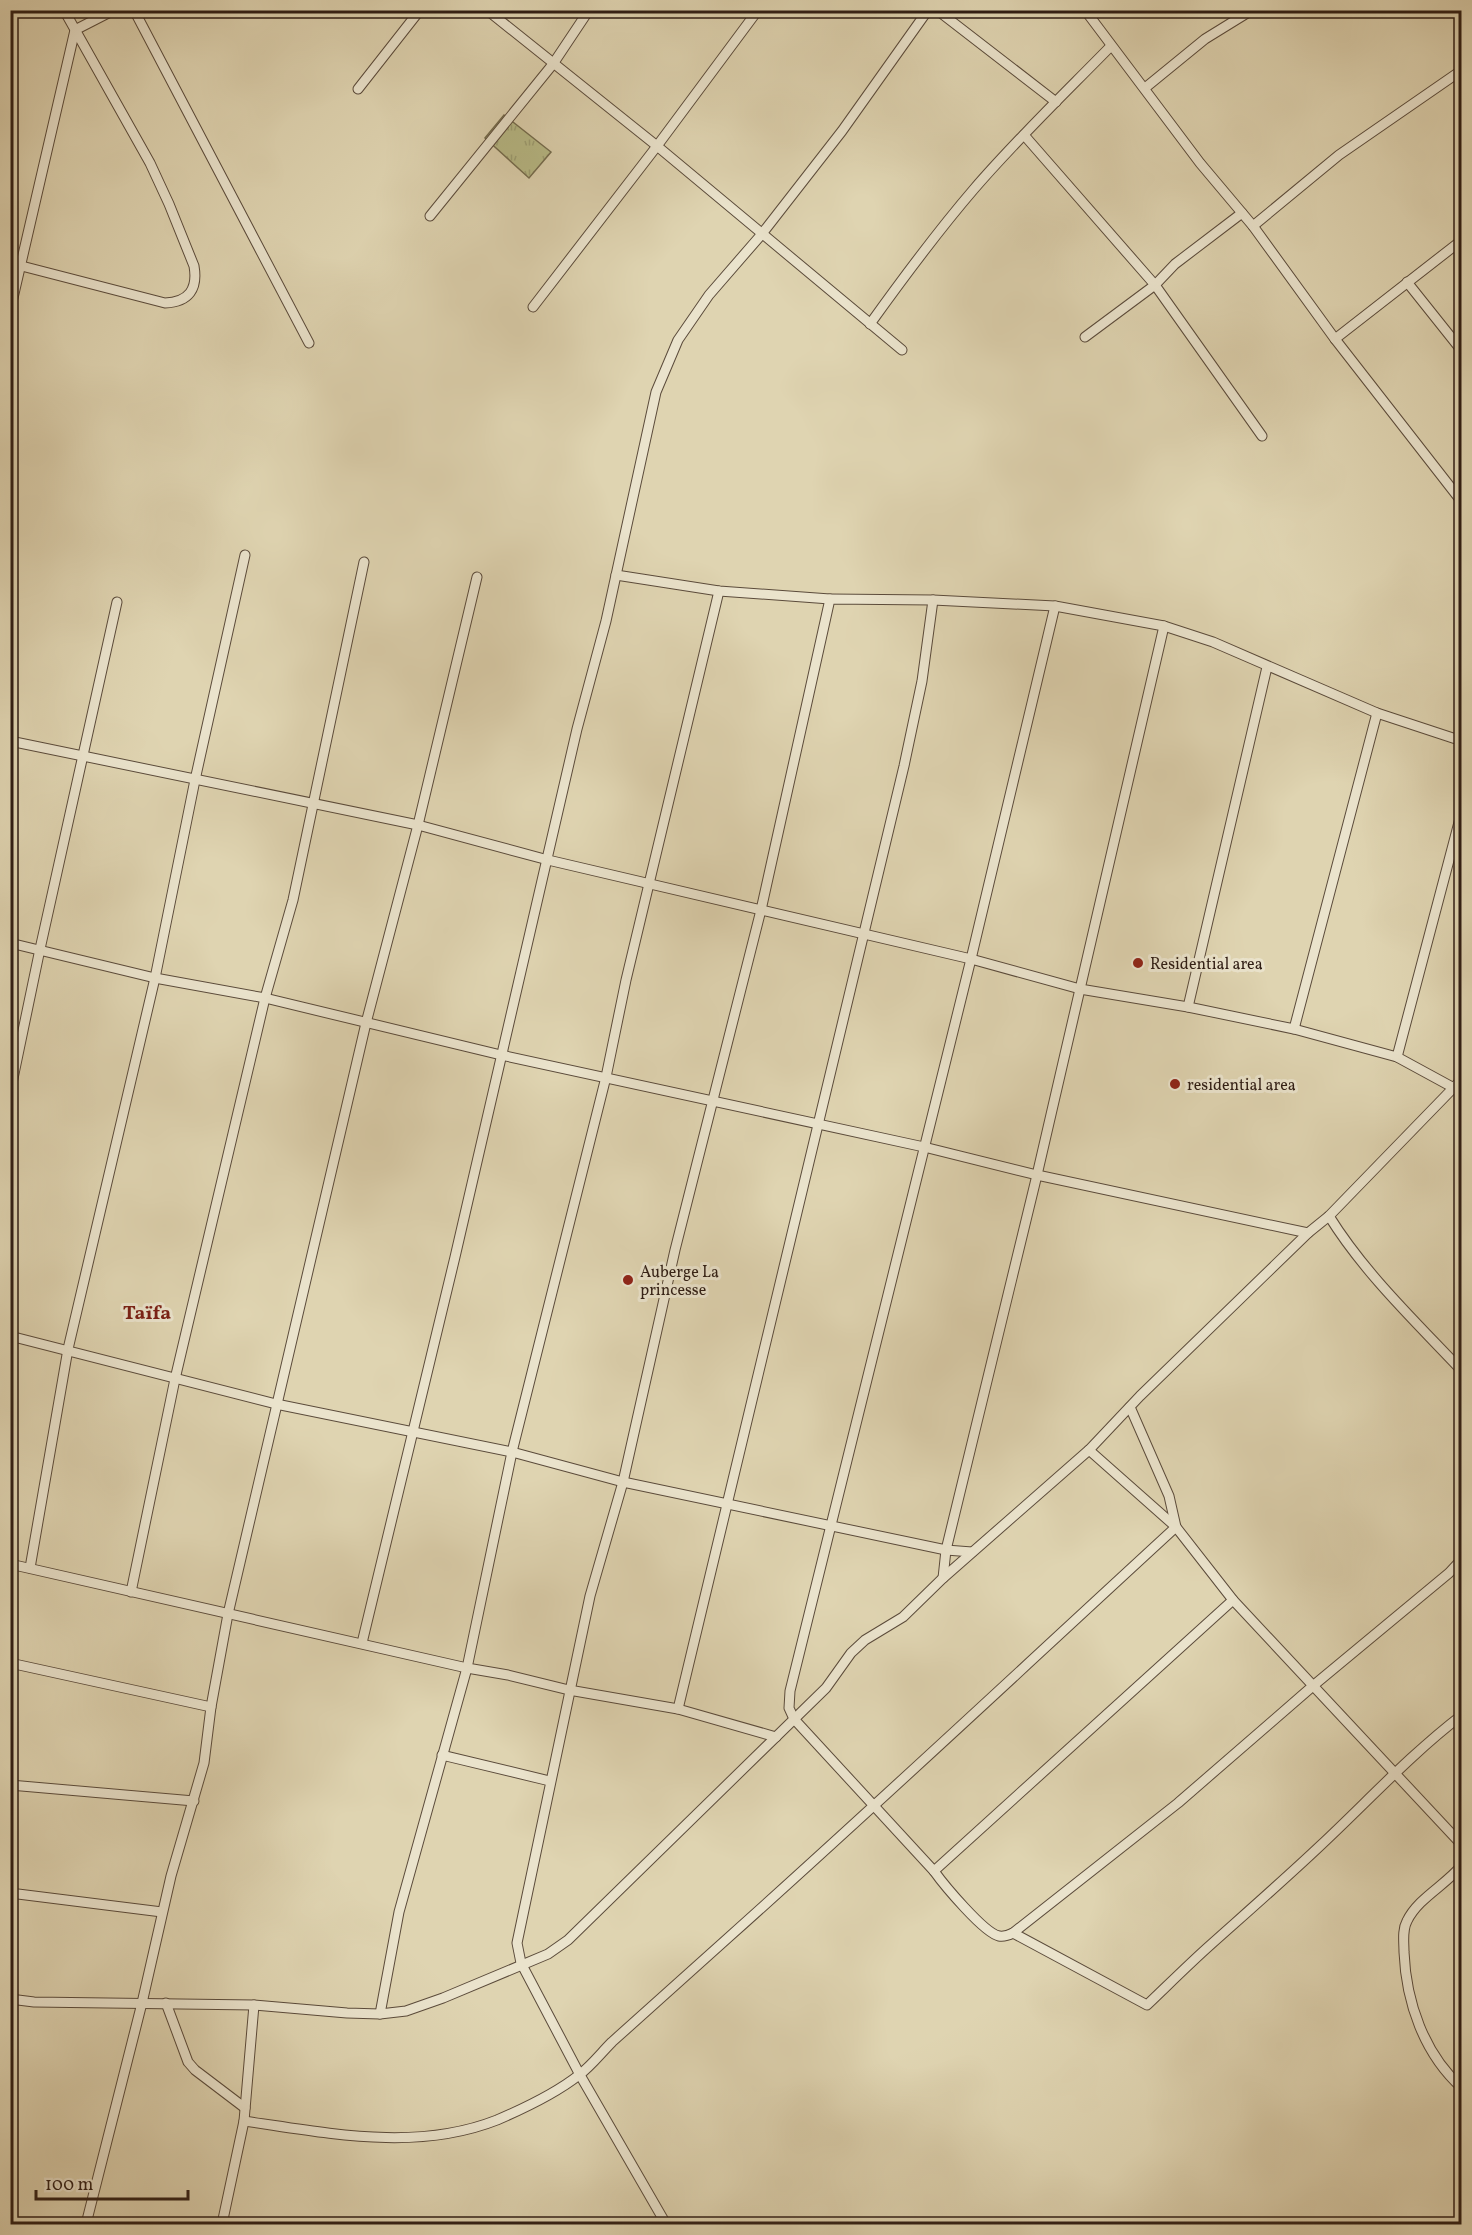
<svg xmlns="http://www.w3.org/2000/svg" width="1472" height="2235" font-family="Vollkorn,serif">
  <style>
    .grass { fill: url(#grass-tufts); stroke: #746c4e; stroke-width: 1.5 }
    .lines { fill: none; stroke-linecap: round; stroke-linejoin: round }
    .minor-casing { stroke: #5b4b3b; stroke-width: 11 }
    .minor { stroke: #eae3cc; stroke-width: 9 }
    .poi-dot { fill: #8f2418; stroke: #eae3cc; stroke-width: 2 }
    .labels { text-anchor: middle; stroke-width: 6; stroke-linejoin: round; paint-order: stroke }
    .poi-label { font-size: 16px; fill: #2f1d14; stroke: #eae3cc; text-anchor: start }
    .quarter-label { font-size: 20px; font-weight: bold; fill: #7a1f14; stroke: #eae3cc }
  </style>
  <defs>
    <pattern id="grass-tufts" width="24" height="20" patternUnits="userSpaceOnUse" patternTransform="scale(1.5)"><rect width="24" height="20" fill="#b8bb87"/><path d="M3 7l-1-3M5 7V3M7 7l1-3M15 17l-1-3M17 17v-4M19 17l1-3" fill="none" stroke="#9ea074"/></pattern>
  </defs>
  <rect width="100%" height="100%" fill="#dfd4b1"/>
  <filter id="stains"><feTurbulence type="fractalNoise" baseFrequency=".00333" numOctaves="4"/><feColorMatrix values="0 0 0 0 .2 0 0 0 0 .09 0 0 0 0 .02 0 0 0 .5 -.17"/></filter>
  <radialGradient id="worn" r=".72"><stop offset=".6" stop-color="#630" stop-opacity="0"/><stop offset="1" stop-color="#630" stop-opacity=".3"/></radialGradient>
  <!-- grass -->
  <path class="grass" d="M504 115 551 152 529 178 485 138Z"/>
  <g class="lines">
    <!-- minor casing -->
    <g class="minor-casing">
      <g id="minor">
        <path d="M134 10 309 343"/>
        <path d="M487 10 657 146 902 350"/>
        <path d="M937 10 1056 102"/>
        <path d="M1085 10 1200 163 1253 226 1335 339 1462 502"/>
        <path d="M1145 88 1205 39 1252 10"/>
        <path d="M358 89 420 10"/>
        <path d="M1024 135 1155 285 1262 436"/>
        <path d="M430 216 553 64 589 10"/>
        <path d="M1253 226 1339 155 1462 70"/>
        <path d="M10 263 165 303C189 302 198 289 194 266L169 204 150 163 64 10"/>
        <path d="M1407 282 1462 351"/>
        <path d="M533 307 657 146 758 10"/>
        <path d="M10 311 75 30 114 10"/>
        <path d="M870 324C903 278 937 232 974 189 1017 139 1065 93 1111 46"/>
        <path d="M1085 337 1155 285 1175 264 1242 213"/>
        <path d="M1335 339 1462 240"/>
        <path d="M616 575 719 591 830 599"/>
        <path d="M1055 606 971 959 790 1691 789 1708 794 1719 934 1871C944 1885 984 1933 999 1936 1004 1937 1009 1935 1013 1933L1178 1803 1314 1685 1449 1573 1462 1559"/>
        <path d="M10 741 418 825 548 860 971 959 1080 989 1188 1007 1294 1029 1397 1057 1454 1088"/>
        <path d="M10 943 155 978 265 998 501 1055 924 1147 1037 1175 1308 1233"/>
        <path d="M1188 1007 1267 667"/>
        <path d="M1294 1029 1377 713"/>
        <path d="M1397 1057 1462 811"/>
        <path d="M10 1093 40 949 117 602"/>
        <path d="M1329 1216C1365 1274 1416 1322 1462 1371"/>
        <path d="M10 1336 276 1404 512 1452 623 1482 946 1550 972 1552"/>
        <path d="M1089 1450 1176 1527 1233 1600 1462 1845"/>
        <path d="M10 1564 467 1668 508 1675 569 1690 678 1709 776 1737"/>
        <path d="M30 1568 68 1349 155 978 195 780 245 555"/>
        <path d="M943 1578 946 1550 1037 1175 1164 626"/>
        <path d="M131 1592 175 1379 265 998 293 900 364 562"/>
        <path d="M362 1643 455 1257 577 729 606 621 656 392 678 340 709 295 761 235 842 131 928 10"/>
        <path d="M10 1663 211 1707"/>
        <path d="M678 1709 904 766 922 681 933 600"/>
        <path d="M442 1755 550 1781"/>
        <path d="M10 1785 194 1801"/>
        <path d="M1462 1865C1446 1885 1418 1898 1407 1921 1402 1930 1404 1942 1404 1952 1406 2002 1424 2054 1462 2088"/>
        <path d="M934 1871 1233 1600"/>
        <path d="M10 1893 162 1912"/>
        <path d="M1013 1933 1147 2005C1167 1986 1186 1967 1207 1948 1245 1914 1284 1880 1321 1845 1368 1801 1411 1754 1462 1715"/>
        <path d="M10 1999 34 2002 254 2005 347 2013 380 2014 406 2011 443 1998 548 1954 568 1940 826 1688 851 1653 865 1640 903 1617 943 1578 1089 1450 1140 1396 1308 1233 1329 1216 1462 1079"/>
        <path d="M166 2003 188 2062 195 2070 245 2108"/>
        <path d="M380 2014 399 1912 467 1668 512 1452 606 1077 626 980 719 591"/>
        <path d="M244 2121C328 2133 416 2152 497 2120 525 2108 555 2094 579 2075 591 2066 601 2053 612 2042 651 2007 690 1972 729 1937 880 1802 1027 1664 1176 1527L1169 1496 1130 1407"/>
        <path d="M86 2224 142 2003 171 1876 204 1763 211 1707 228 1614 366 1023 418 825 477 577"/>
        <path d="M222 2224 244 2121 254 2005"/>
        <path d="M666 2224 580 2075 521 1963 517 1943 590 1596 623 1482 675 1250 761 910 830 599 933 600 1055 606 1164 626 1213 642 1377 713 1462 741"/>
      </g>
    </g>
    <!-- minor -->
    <use href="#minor" class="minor"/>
  </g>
  <!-- markers -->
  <g class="poi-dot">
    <circle cx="1138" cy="963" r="6"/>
    <circle cx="1175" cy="1084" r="6"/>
    <circle cx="628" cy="1280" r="6"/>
  </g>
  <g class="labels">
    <!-- poi labels -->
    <g class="poi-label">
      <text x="1150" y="969">Residential area</text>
      <text x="1187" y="1090">residential area</text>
      <text x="640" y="1277">Auberge La<tspan x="640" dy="18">princesse</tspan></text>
    </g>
    <!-- quarter labels -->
    <g class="quarter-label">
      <text x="147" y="1319">Taïfa</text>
    </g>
  </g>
  <!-- margin -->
  <rect width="1472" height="2235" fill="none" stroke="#dfd4b1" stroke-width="36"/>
  <rect x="12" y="12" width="1448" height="2211" fill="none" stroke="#2f1d14" stroke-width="3"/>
  <rect x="18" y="18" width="1436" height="2199" fill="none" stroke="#2f1d14" stroke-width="1.5"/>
  <!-- scale -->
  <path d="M36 2190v9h152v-9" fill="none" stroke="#2f1d14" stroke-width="3"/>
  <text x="45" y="2190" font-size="18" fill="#2f1d14" stroke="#eae3cc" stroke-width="4.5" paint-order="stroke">100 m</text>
  <rect width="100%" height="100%" filter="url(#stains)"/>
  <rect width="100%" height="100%" fill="url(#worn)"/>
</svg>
